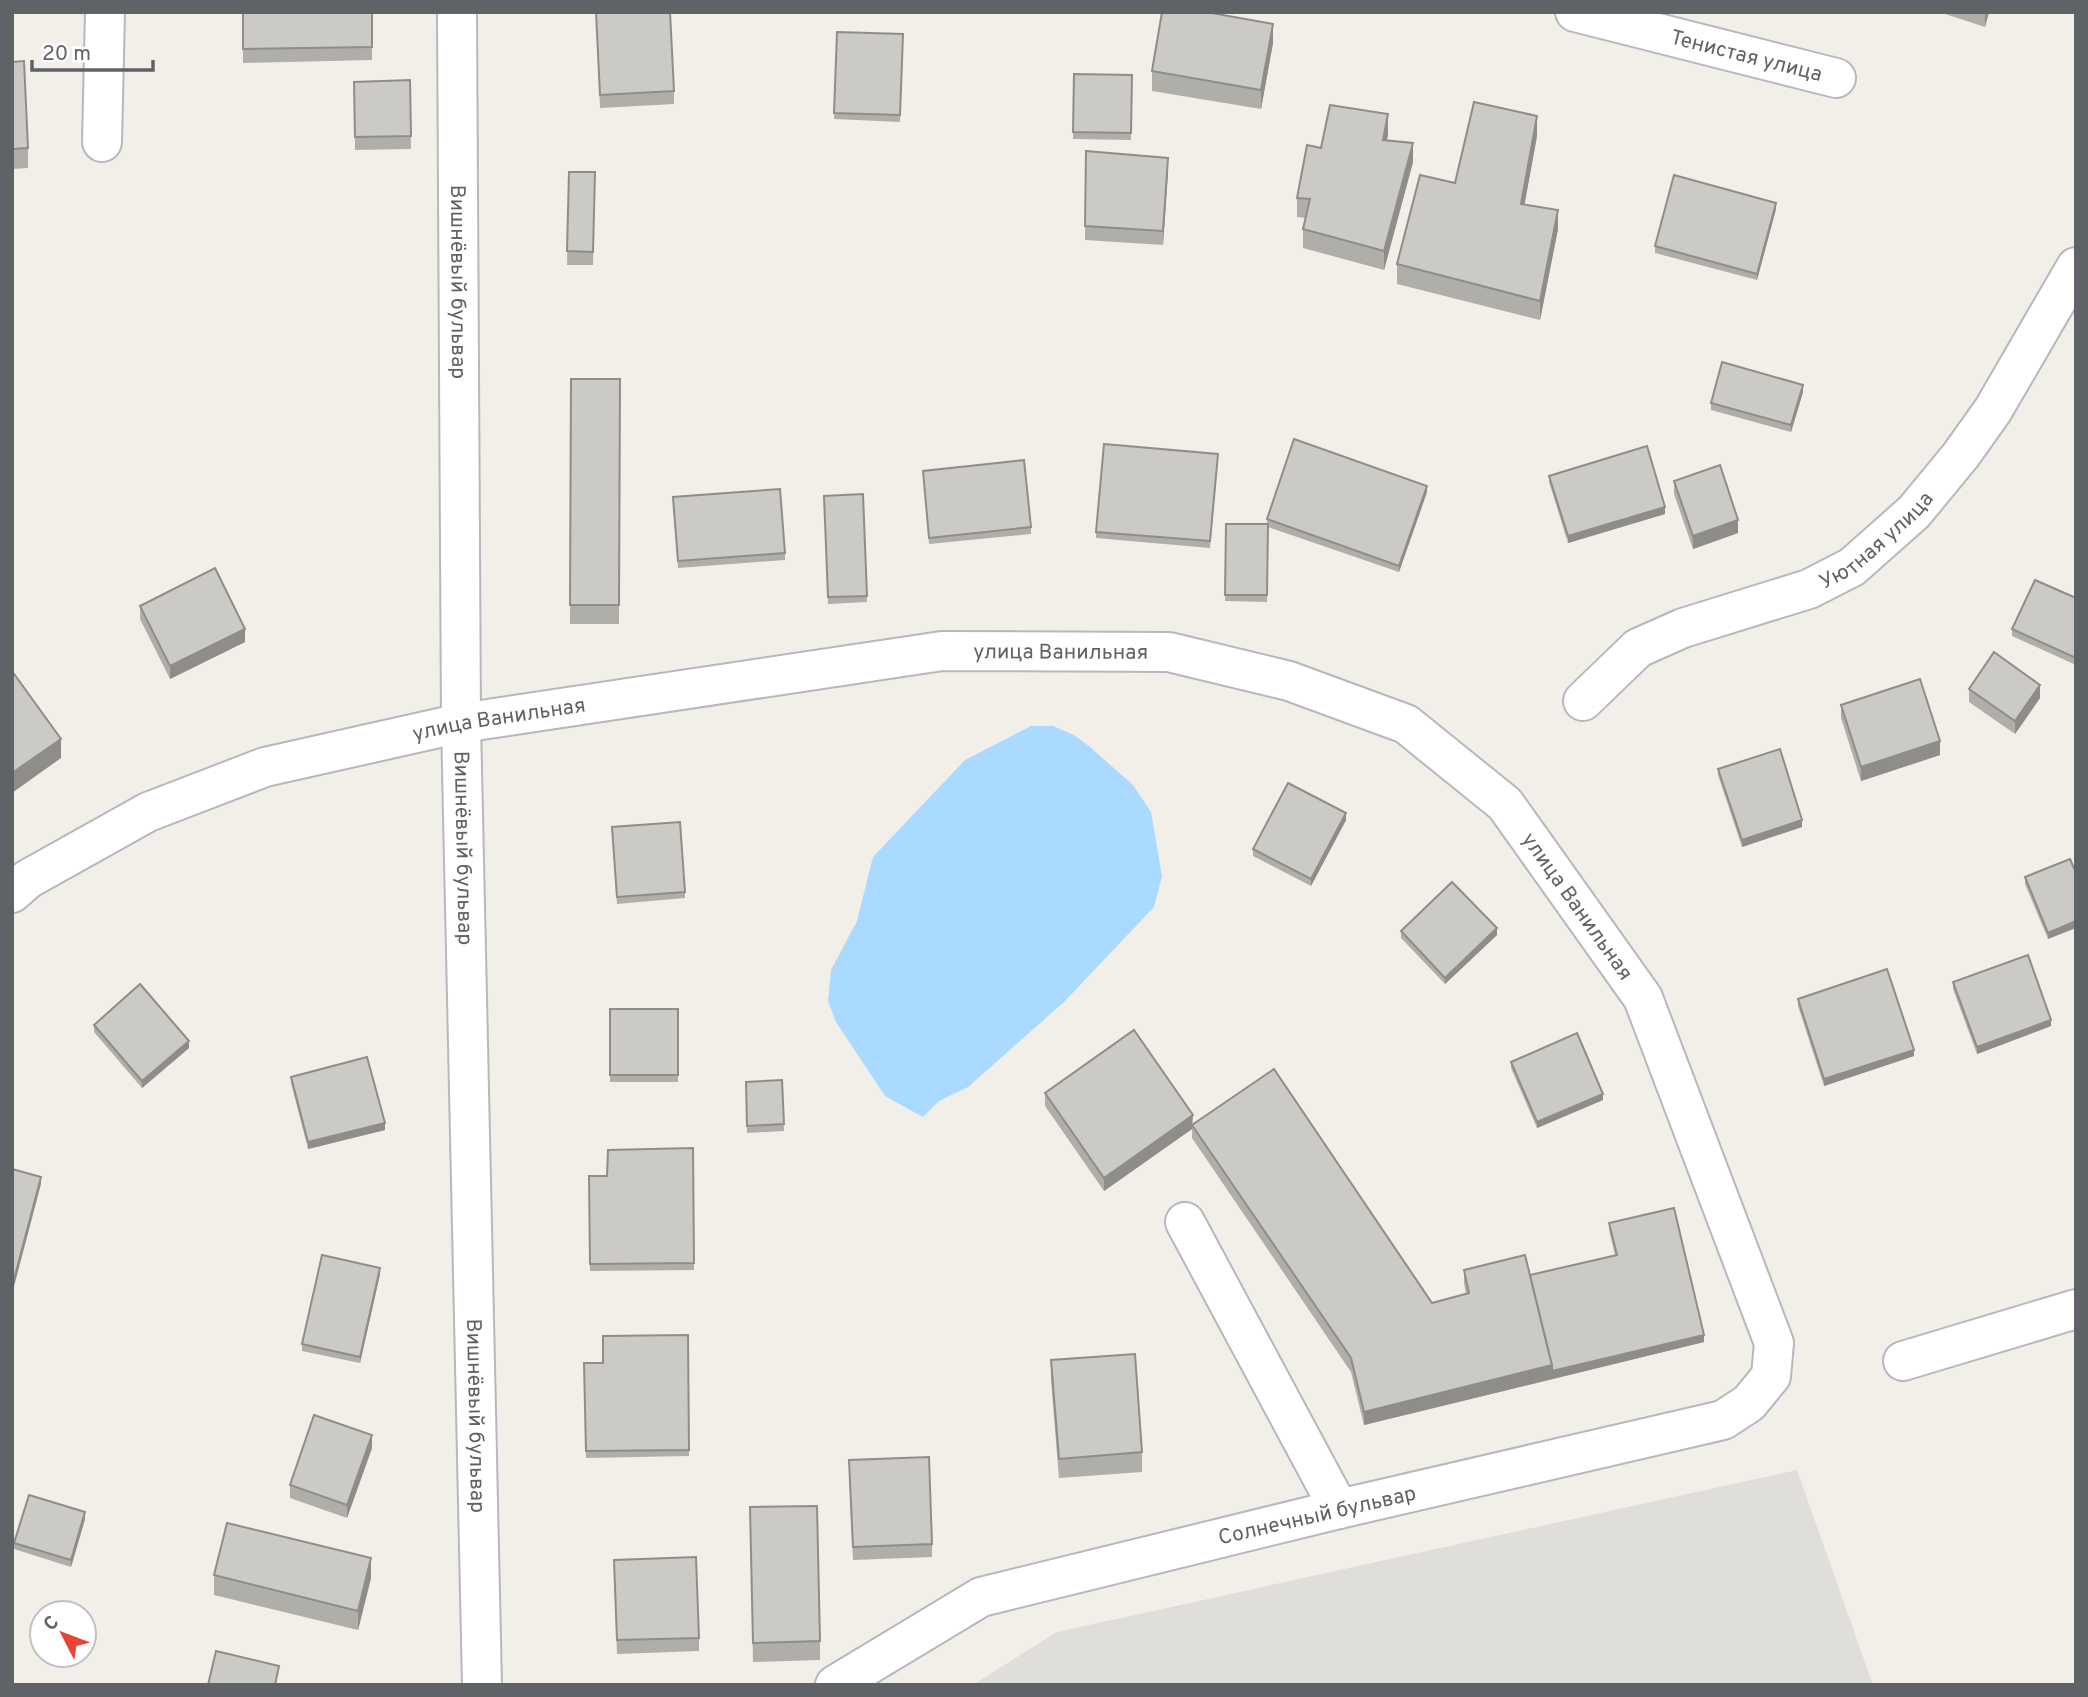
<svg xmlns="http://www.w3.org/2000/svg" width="2088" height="1697" font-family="Overpass,sans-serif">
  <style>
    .industrial { fill: #e0deda }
    .water { fill: #aadaff }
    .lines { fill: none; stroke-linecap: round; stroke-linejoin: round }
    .minor-casing { stroke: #b5b8bc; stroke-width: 42 }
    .minor { stroke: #fff; stroke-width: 38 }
    .wall { fill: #afaea9 }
    .shaded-wall { fill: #8f8d8a }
    .building { fill: #cccac5; stroke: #8f8d8a; stroke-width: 2 }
    .labels { text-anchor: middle; stroke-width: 7; stroke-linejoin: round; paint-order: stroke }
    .street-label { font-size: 21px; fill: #5f6368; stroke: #fff }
  </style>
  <rect width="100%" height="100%" fill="#f1efe8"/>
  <!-- industrial -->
  <path class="industrial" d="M1797 1470 1873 1685H973L1057 1632Z"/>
  <!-- water -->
  <path class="water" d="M1031 726H1053L1074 735 1090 747 1133 785 1151 812 1162 876 1154 907 1064 1002 968 1087 939 1101 923 1117 885 1096 836 1022 828 1001 831 970 857 921 873 857 965 760Z"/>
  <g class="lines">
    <!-- minor casing -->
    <g class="minor-casing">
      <g id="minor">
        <path id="s1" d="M457 12 461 723 482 1685"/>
        <path id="s2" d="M1575 12 1836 78"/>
        <path d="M102 142 105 12"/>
        <path id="s3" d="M1583 701 1638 648 1683 628 1809 589 1852 567 1914 512 1961 455 1993 410 2076 267"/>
        <path id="s4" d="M12 893 28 879 148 812 265 767 461 723 942 651 1169 652 1289 681 1406 724 1505 804 1643 998 1774 1343 1771 1376 1749 1403 1723 1420 1339 1509 981 1597 835 1685"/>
        <path d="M1185 1222 1339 1509"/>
        <path d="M1903 1361 2076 1309"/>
      </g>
    </g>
    <!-- minor -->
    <use href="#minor" class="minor"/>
  </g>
  <!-- wall -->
  <g class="wall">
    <path d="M243 12H372V60L243 63Z"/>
    <path d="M596 12 674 91V104L600 108Z"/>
    <path d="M1939 12H1989L1985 27Z"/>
    <path d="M837 32 903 34 900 122 834 119Z"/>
    <path d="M1273 43 1261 109 1152 91V71Z"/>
    <path d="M12 62 28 148V168L12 169Z"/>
    <path d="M1074 74 1132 75 1131 140 1073 139Z"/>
    <path d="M410 80 411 149 355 150 354 82Z"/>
    <path d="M1388 134 1387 141 1413 162 1384 270 1303 248V229L1306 218 1297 217V198L1321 148Z"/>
    <path d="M1537 136 1524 205 1558 229 1540 320 1397 284V264L1455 183Z"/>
    <path d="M1086 151 1168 171 1163 245 1085 240Z"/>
    <path d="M569 172H595L593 265H567Z"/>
    <path d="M1776 209 1757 280 1655 253V246Z"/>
    <path d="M571 379H620L619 624H570Z"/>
    <path d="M1803 392 1791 432 1711 410V403Z"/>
    <path d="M1218 460 1210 548 1096 538V532Z"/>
    <path d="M923 471 1031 527V534L929 544Z"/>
    <path d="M1549 476 1665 514 1568 543 1549 482Z"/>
    <path d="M1674 481 1738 533 1693 549 1674 494Z"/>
    <path d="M1427 492 1399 572 1268 527 1267 602 1225 601 1226 524H1267V519Z"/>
    <path d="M863 494 867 602 828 604 824 496Z"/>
    <path d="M673 504 785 553V560L678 568Z"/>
    <path d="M2076 598V665L2012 636V629Z"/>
    <path d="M140 606 245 642 170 679 140 619Z"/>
    <path d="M1969 689 2040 698 2015 734 1969 702Z"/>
    <path d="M1841 705 1940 755 1861 781 1841 718Z"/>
    <path d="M1718 769 1802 827 1742 847 1718 775Z"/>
    <path d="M1346 820 1311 886 1253 856V849Z"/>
    <path d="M612 834 685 892V898L617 904Z"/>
    <path d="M2070 859 2048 939 2025 884V877Z"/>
    <path d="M1401 931 1497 935 1445 984 1401 938Z"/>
    <path d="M1953 982 2051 1026 1977 1054 1953 989Z"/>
    <path d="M1798 999 1914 1056 1824 1086 1798 1006Z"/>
    <rect x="610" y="1009" width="68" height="73"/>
    <path d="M94 1025 189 1048 142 1088 94 1032Z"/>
    <path d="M1511 1062 1603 1100 1537 1128 1511 1068Z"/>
    <path d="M291 1077 385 1130 308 1149 291 1083Z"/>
    <path d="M782 1080 784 1131 747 1133 746 1082Z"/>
    <path d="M1045 1093 1193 1124 1432 1303 1466 1294 1464 1283V1270L1530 1275 1615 1255 1609 1230V1223L1704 1342 1364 1425 1351 1372 1192 1138V1129L1104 1191 1045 1106Z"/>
    <path d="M693 1148 694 1270 590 1271 589 1176H607Z"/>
    <path d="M380 1274 360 1363 302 1351V1344Z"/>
    <path d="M688 1335 689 1456 586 1458 584 1363H603Z"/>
    <path d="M1051 1360 1142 1452V1472L1059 1478 1051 1380Z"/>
    <path d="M372 1448 347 1518 290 1498V1485Z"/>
    <path d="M849 1473 932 1544V1557L853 1560Z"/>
    <path d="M85 1519 71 1567 14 1549V1543Z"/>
    <path d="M750 1527 820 1641V1660L753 1662Z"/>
    <path d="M614 1573 699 1638V1651L617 1654Z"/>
    <path d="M214 1575 371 1578 358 1630 214 1595Z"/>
  </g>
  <!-- shaded-wall -->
  <g class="shaded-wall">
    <path d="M1985 12H1989L1985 27Z"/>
    <path d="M1273 24V43L1261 109V90Z"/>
    <path d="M1388 114V134L1383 160V140Z"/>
    <path d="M1537 116V136L1521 224V204Z"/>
    <path d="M1413 143V162L1384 270V251Z"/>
    <path d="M1168 158V171L1163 245V231Z"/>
    <path d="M1776 203V209L1757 280V274Z"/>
    <path d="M1558 210V229L1540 320V301Z"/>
    <path d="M1803 385V392L1791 432V425Z"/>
    <path d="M1427 486V492L1399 572V566Z"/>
    <path d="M1665 507V514L1568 543V536Z"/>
    <path d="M1738 520V533L1693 549V536Z"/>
    <path d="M245 629V642L170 679V666Z"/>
    <path d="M2040 685V698L2015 734V721Z"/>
    <path d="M61 739V758L12 793V773Z"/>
    <path d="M1940 741V755L1861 781V767Z"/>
    <path d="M1346 813V820L1311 886V879Z"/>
    <path d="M1802 820V827L1742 847V840Z"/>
    <path d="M2076 921V928L2048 939V933Z"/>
    <path d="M1497 928V935L1445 984V978Z"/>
    <path d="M2051 1020V1026L1977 1054V1047Z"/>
    <path d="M189 1041V1048L142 1088V1081Z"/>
    <path d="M1914 1050V1056L1824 1086V1079Z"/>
    <path d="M1603 1094V1100L1537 1128V1122Z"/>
    <path d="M1193 1115 1192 1129 1104 1191V1178Z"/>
    <path d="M385 1123V1130L308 1149V1142Z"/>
    <path d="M41 1177V1184L12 1294V1287Z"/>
    <path d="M380 1268V1274L360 1363V1357Z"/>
    <path d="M1704 1335V1342L1364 1425V1412L1552 1365Z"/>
    <path d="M372 1435V1448L347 1518V1505Z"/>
    <path d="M85 1512V1519L71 1567V1560Z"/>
    <path d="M371 1558V1578L358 1630V1611Z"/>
  </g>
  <!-- building -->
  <g class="building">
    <path d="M243 12H372V47L243 49Z"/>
    <path d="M596 12H670L674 91 600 95Z"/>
    <path d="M1162 12H1206L1273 24 1261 90 1152 71Z"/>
    <path d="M837 32 903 34 900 115 834 113Z"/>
    <path d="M24 61 28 148 12 149V62Z"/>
    <path d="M1074 74 1132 75 1131 133 1073 132Z"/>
    <path d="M410 80 411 136 355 137 354 82Z"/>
    <path d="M1474 102 1537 116 1521 204 1558 210 1540 301 1397 264 1420 175 1455 183Z"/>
    <path d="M1330 105 1388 114 1383 140 1413 143 1384 251 1303 229 1310 199 1297 198 1307 145 1321 148Z"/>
    <path d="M1086 151 1168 158 1163 231 1085 226Z"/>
    <path d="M569 172H595L593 252 567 251Z"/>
    <path d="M1674 175 1776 203 1757 274 1655 246Z"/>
    <path d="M1722 362 1803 385 1791 425 1711 403Z"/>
    <path d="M571 379H620L619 605H570Z"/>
    <path d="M1294 439 1427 486 1399 566 1267 519Z"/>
    <path d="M1104 444 1218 454 1210 541 1096 532Z"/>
    <path d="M1647 446 1665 507 1568 536 1549 476Z"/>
    <path d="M1024 460 1031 527 929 538 923 471Z"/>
    <path d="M1720 465 1738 520 1693 536 1674 481Z"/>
    <path d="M780 489 785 553 678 561 673 497Z"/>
    <path d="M863 494 867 596 828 597 824 496Z"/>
    <path d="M1226 524H1268L1267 595H1225Z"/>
    <path d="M215 568 245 629 170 666 140 606Z"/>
    <path d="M2035 580 2076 598V658L2012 629Z"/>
    <path d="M1994 652 2040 685 2015 721 1969 689Z"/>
    <path d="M12 671 61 739 12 773Z"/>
    <path d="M1920 679 1940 741 1861 767 1841 705Z"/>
    <path d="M1780 749 1802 820 1742 840 1718 769Z"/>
    <path d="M1288 783 1346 813 1311 879 1253 849Z"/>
    <path d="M680 822 685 892 617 897 612 827Z"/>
    <path d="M2070 859 2076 873V921L2048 933 2025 877Z"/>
    <path d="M1452 882 1497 928 1445 978 1401 931Z"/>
    <path d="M2028 955 2051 1020 1977 1047 1953 982Z"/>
    <path d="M1887 969 1914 1050 1824 1079 1798 999Z"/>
    <path d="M140 984 189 1041 142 1081 94 1025Z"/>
    <rect x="610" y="1009" width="68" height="66"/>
    <path d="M1134 1030 1193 1115 1104 1178 1045 1093Z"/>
    <path d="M1577 1033 1603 1094 1537 1122 1511 1062Z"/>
    <path d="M367 1057 385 1123 308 1142 291 1077Z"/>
    <path d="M1274 1069 1432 1303 1469 1293 1464 1270 1525 1255 1552 1365 1364 1412 1351 1358 1192 1125Z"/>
    <path d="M782 1080 784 1124 747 1126 746 1082Z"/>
    <path d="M693 1148 694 1263 590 1264 589 1176H607L608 1150Z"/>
    <path d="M12 1169 41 1177 12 1287Z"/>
    <path d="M1674 1208 1704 1335 1552 1371V1365L1530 1275 1617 1255 1609 1223Z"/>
    <path d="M322 1255 380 1268 360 1357 302 1344Z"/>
    <path d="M688 1335 689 1450 586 1451 584 1363H603V1336Z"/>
    <path d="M1135 1354 1142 1452 1059 1459 1051 1360Z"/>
    <path d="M314 1415 372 1435 347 1505 290 1485Z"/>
    <path d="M929 1457 932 1544 853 1547 849 1460Z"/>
    <path d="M29 1495 85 1512 71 1560 14 1543Z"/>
    <path d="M817 1506 820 1641 753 1643 750 1507Z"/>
    <path d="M227 1523 371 1558 358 1611 214 1575Z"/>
    <path d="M696 1557 699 1638 617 1640 614 1560Z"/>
    <path d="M216 1651 279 1666 275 1685H208Z"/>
  </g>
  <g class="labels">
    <!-- street labels -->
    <g class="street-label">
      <text dy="7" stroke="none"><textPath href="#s2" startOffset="177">Тенистая улица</textPath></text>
      <text dy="7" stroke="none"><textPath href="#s1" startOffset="270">Вишнёвый бульвар</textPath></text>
      <text dy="7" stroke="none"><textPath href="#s3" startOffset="341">Уютная улица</textPath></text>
      <text dy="7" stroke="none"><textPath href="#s4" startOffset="1090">улица Ванильная</textPath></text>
      <text dy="7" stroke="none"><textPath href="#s4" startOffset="523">улица Ванильная</textPath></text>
      <text dy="7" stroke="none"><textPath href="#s1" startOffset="836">Вишнёвый бульвар</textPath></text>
      <text dy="7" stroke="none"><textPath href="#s4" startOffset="1699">улица Ванильная</textPath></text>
      <text dy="7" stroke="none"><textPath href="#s1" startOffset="1404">Вишнёвый бульвар</textPath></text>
      <text transform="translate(1317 1515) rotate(-13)" y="7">Солнечный бульвар</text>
    </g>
  </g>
  <!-- border -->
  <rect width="2088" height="1697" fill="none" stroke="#5f6368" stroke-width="28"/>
  <!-- north arrow -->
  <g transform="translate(63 1634) rotate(312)"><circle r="33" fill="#ffffff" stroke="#bfc1c3" stroke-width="2"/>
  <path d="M0-5L12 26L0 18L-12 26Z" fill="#ea4335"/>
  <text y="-10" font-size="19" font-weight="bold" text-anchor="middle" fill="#5f6368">С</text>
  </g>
  <!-- scale -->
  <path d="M32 60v10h121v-10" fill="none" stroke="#5f6368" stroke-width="3.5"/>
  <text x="42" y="60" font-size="21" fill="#5f6368" stroke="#ffffff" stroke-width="5" paint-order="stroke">20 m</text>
</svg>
